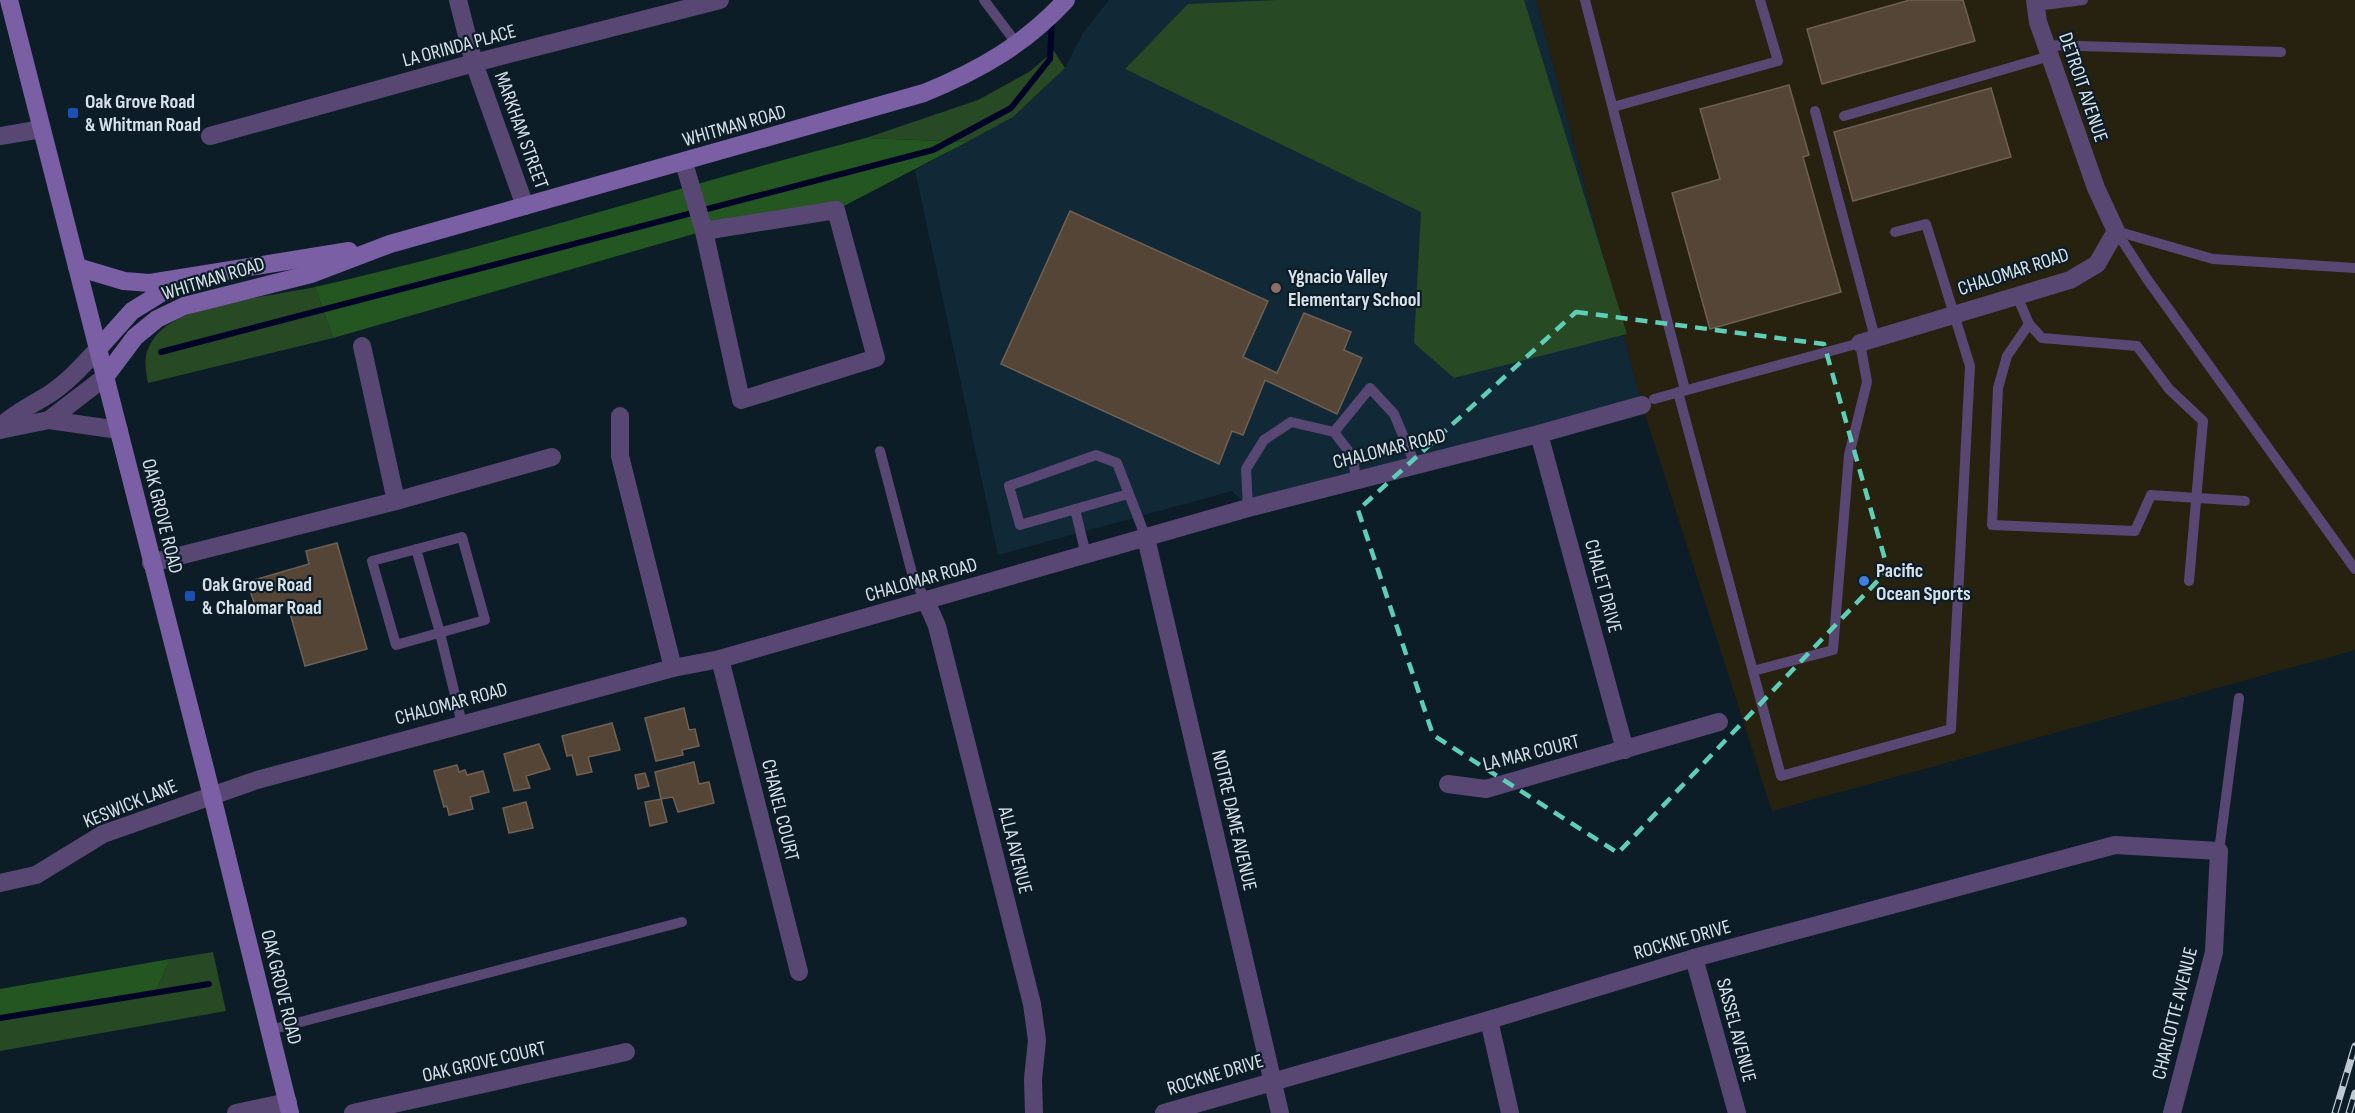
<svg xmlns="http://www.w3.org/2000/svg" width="2355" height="1113" font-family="'Sofia Sans Condensed',sans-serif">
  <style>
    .commercial { fill: #272110 }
    .built { fill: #112837 }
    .green { fill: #274924 }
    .forest { fill: #235620 }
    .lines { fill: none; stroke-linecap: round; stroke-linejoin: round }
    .stream { stroke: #000427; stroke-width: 6 }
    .building { fill: #544537; stroke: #706051; stroke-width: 1.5 }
    .lane { stroke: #584772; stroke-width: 10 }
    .street { stroke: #584772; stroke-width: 18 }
    .secondary { stroke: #7b5fa5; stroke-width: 18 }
    .rail-casing { stroke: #bec8d1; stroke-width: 7 }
    .rail { stroke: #0d1d28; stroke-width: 4.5; stroke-dasharray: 14; stroke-linecap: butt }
    .marked { fill: none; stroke: #5eceb7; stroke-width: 4.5; stroke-dasharray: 12 8; stroke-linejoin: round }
    .transit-dot { fill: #1a4fb4; stroke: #0d1d28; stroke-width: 2 }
    .education-dot { fill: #8d6e63; stroke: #0d1d28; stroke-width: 2 }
    .shop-dot { fill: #3f7fe0; stroke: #0d1d28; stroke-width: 2 }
    .labels { text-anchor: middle; stroke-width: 4.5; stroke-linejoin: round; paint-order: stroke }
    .street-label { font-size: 20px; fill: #d7e1e9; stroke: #0d1d28 }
    .poi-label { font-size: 20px; font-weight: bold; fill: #d7e1e9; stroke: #0d1d28; text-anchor: start }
  </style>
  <rect width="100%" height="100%" fill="#0d1d28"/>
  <!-- commercial -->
  <path class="commercial" d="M1536 0H2355V650L1772 811 1642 405Z"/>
  <!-- built -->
  <path class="built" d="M1109 0H1536L1642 405 1248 508 1232 491 998 555 915 170 1013 117 1065 68 1083 33Z"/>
  <!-- green -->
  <g class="green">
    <path d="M1278 0H1524L1627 334 1454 378 1414 343 1421 212 1125 69 1188 4Z"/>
    <path d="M1054 51 1065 68 1013 117 967 142 866 138 978 100 1029 72Z"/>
    <path d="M315 287 333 338 148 383C146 371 143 358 149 347 153 337 162 328 171 323 202 303 277 295 315 287Z"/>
    <path d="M213 952 226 1011 0 1051V1018L155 993 170 959Z"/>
  </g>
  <!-- forest -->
  <g class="forest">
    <path d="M866 138 967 142 836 210 704 231 333 338 315 287C501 245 682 185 866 138Z"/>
    <path d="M170 959 155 993 0 1018V989Z"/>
  </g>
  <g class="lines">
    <!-- stream -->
    <g class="stream">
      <path d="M161 352 933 150 1011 108 1050 59 1052 19"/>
      <path d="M0 1018 209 984"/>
    </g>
  </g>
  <!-- building -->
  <g class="building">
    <path d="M1910 0H1963L1975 41 1822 84 1807 29Z"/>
    <path d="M1789 85 1809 155 1803 157 1841 292 1710 329 1672 193 1720 179 1700 109Z"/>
    <path d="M1991 88 2011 157 1853 201 1834 132Z"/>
    <path d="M1070 211 1268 301 1243 357 1277 373 1304 313 1351 332 1344 350 1362 358 1337 414 1265 380 1243 435 1232 431 1219 464 1001 364Z"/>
    <path d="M337 543 367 649 305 666 288 606 258 614 247 582 309 564 306 551Z"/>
    <path d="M684 708 689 730 695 729 699 746 682 750 683 755 656 761 645 718Z"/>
    <path d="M612 723 620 750 588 757 592 772 577 775 572 755 567 756 562 736Z"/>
    <path d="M539 744 550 769 526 776 530 788 514 791 504 754Z"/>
    <path d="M694 762 699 784 709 782 714 803 678 812 673 797 661 799 655 772Z"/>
    <path d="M457 765 459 772 465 770 467 775 483 771 489 792 470 797 473 809 449 815 447 806 444 807 434 771Z"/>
    <path d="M645 773 649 786 638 789 635 775Z"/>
    <path d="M661 799 667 822 650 826 645 802Z"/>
    <path d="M526 802 533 828 509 833 503 808Z"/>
  </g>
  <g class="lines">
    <!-- lane -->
    <g class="lane">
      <path d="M984 0 1017 44"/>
      <path d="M1585 0 1685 390"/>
      <path d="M2036 6 2083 0"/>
      <path d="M2046 45 2281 52"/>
      <path d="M1613 107 1778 61 1760 0"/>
      <path d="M1815 111 1875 338"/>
      <path d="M1844 116 2050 56"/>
      <path d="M2116 231 2147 279 2355 569"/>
      <path d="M2116 231 2213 259 2355 268"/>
      <path d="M2017 296 2029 324 2042 338 2137 346 2169 389 2203 421 2189 581"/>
      <path d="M2029 324 2007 356 1998 388 1992 525 2135 531 2151 495 2245 501"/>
      <path d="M1678 392 1781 776 1951 729 1970 366 1926 224 1895 232"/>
      <path d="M1654 399 1860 343 1867 382 1849 455 1833 650 1753 671"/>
      <path d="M1334 432 1370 388 1394 414 1415 464"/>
      <path d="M880 451 913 577 926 601"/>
      <path d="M1128 494 1020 525 1009 486 1096 455 1117 463 1146 538"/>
      <path d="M1248 508 1246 469 1264 440 1291 422 1334 432 1353 457 1356 480"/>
      <path d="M1075 509 1086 555"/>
      <path d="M462 537 485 620 396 645 372 561Z"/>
      <path d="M416 549 440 633 462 724"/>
      <path d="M2219 851 2239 698"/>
      <path d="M270 1030 682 922"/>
    </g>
    <!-- street -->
    <g class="street">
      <path d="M458 0 474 63 525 206"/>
      <path d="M0 136 42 129"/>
      <path d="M210 136 474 63 720 0"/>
      <path d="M684 163 704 231 741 400 876 358 836 210 704 231"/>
      <path d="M1860 343 2070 280 2097 264 2116 231 2096 188 2038 22 2035 0"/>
      <path d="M362 346 396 501"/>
      <path d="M620 416V456L673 668"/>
      <path d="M49 420 119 430"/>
      <path d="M0 427C15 412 33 405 51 393 69 381 83 365 98 349"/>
      <path d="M0 430 49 420 105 377"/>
      <path d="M1539 434 1625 750"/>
      <path d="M1146 538 1280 1113"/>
      <path d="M151 563 396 501 552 457"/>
      <path d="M926 601 937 626 1032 1004 1037 1040 1033 1079 1034 1113"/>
      <path d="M720 659 799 972"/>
      <path d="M1448 784 1486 789 1719 722"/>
      <path d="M0 883 36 875 103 834 257 780 673 668 720 659 1248 508 1539 434 1642 405"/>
      <path d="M1694 958 1737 1113"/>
      <path d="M1489 1020 1510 1113"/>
      <path d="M236 1113 288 1102"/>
      <path d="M353 1113 626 1052"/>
      <path d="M1164 1113 1489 1020 1694 958 2115 845 2219 851 2214 952 2172 1113"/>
    </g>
    <!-- secondary -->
    <g class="secondary">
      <path d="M9 0 212 796 290 1113"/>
      <path d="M77 267 124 281 150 283 349 251"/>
      <path d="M98 349 132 311 179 282"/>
      <path d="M105 377 135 337 157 319 184 306 311 274 390 244 924 93C980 70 1024 45 1066 0"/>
    </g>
    <!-- rail casing -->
    <g class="rail-casing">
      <g id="rail">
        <path d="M2335 1113 2355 1046"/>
        <path d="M2349 1113 2355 1093"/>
      </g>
    </g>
    <!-- rail -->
    <use href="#rail" class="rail"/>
  </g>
  <!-- marked area -->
  <path class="marked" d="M1576 312 1824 344 1888 570 1618 853 1433 735 1358 510Z"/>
  <!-- markers -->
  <g class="transit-dot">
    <rect x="67" y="107" width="12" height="12" rx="3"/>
    <rect x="184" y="590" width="12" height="12" rx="3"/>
  </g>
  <circle class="education-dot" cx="1276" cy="288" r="6"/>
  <circle class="shop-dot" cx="1864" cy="581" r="6"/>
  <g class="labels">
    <!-- street labels -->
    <g class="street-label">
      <text transform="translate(459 45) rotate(-15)" y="7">LA ORINDA PLACE</text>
      <text transform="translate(2084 87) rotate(71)" y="7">DETROIT AVENUE</text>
      <text transform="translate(734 125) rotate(-16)" y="7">WHITMAN ROAD</text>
      <text transform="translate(522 130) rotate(70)" y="7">MARKHAM STREET</text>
      <text transform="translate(2013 271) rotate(-18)" y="7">CHALOMAR ROAD</text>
      <text transform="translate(213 278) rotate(-17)" y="7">WHITMAN ROAD</text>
      <text transform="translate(1389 448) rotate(-14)" y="7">CHALOMAR ROAD</text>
      <text transform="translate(163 516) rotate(76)" y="7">OAK GROVE ROAD</text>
      <text transform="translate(921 579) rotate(-16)" y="7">CHALOMAR ROAD</text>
      <text transform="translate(1604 586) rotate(75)" y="7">CHALET DRIVE</text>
      <text transform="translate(451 703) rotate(-15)" y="7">CHALOMAR ROAD</text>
      <text transform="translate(1531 752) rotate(-14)" y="7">LA MAR COURT</text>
      <text transform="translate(130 803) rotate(-22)" y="7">KESWICK LANE</text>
      <text transform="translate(781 810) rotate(76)" y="7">CHANEL COURT</text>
      <text transform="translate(1235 820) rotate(77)" y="7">NOTRE DAME AVENUE</text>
      <text transform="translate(1016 850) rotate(76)" y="7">ALLA AVENUE</text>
      <text transform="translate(1682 939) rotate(-16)" y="7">ROCKNE DRIVE</text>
      <text transform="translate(282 987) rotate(76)" y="7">OAK GROVE ROAD</text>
      <text transform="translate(2174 1013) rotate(-76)" y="7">CHARLOTTE AVENUE</text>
      <text transform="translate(1737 1030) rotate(75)" y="7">SASSEL AVENUE</text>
      <text transform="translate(484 1061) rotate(-13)" y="7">OAK GROVE COURT</text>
      <text transform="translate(1215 1074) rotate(-17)" y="7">ROCKNE DRIVE</text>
    </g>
    <!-- poi labels -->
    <g class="poi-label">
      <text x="85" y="108">Oak Grove Road<tspan x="85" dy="23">&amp; Whitman Road</tspan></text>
      <text x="1288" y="283">Ygnacio Valley<tspan x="1288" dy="23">Elementary School</tspan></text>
      <text x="1876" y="577">Pacific<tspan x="1876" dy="23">Ocean Sports</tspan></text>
      <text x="202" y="591">Oak Grove Road<tspan x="202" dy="23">&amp; Chalomar Road</tspan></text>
    </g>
  </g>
</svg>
